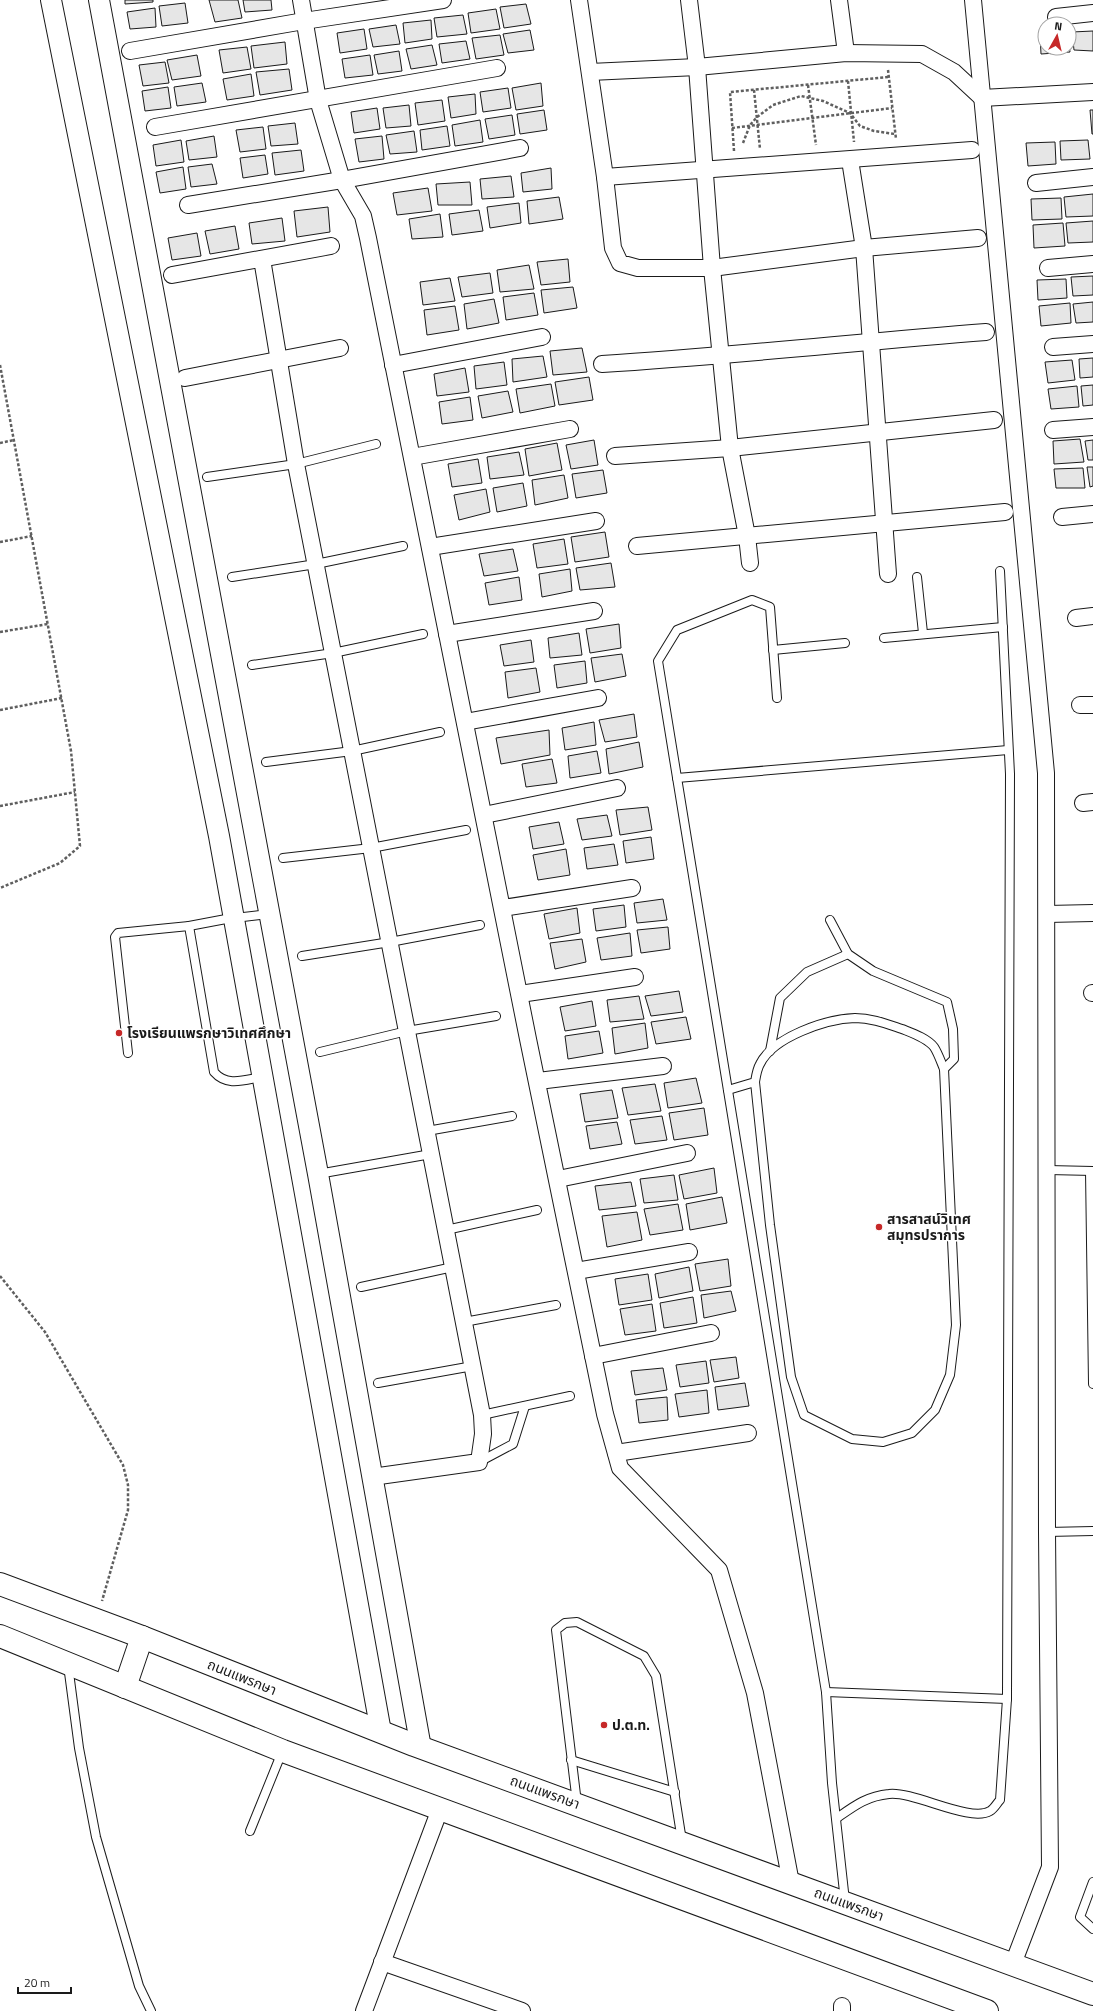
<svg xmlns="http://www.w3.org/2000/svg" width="1093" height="2011" font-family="'Titillium Web','Noto Sans Thai',sans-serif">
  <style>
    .building { fill: #e6e6e6; stroke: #1a1a1a }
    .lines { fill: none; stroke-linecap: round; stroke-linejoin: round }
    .service-casing { stroke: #1a1a1a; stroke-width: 10 }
    .minor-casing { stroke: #1a1a1a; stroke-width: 18 }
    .tertiary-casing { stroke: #1a1a1a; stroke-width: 22 }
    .secondary-casing { stroke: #1a1a1a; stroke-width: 24 }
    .path { stroke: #5f5f5f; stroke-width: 2.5; stroke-dasharray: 3 2; stroke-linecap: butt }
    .service { stroke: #fff; stroke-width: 8 }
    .minor { stroke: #fff; stroke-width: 16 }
    .tertiary { stroke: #fff; stroke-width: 20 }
    .secondary { stroke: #fff; stroke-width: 22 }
    .poi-dot { fill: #c62828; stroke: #fff; stroke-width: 1.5 }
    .labels { text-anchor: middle; stroke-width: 3; stroke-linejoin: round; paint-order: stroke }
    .poi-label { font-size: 14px; font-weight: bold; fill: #1a1a1a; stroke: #fff; text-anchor: start }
    .street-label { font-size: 14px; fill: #1a1a1a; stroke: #fff }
  </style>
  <rect width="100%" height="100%" fill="#fff"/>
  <!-- building -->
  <g class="building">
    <path d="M125 0H153V2L125 4Z"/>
    <path d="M209 0H238L242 18 215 22Z"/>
    <path d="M243 0H271L272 10 245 12Z"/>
    <path d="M185 3 188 23 162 26 159 6Z"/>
    <path d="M526 4 531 24 504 28 500 7Z"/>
    <path d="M155 8 156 27 130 29 127 12Z"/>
    <path d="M496 9 500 29 471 33 468 13Z"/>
    <path d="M463 15 467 34 437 37 434 18Z"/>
    <path d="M431 20 432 39 405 43 403 23Z"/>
    <path d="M396 25 400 44 373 47 369 29Z"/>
    <path d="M364 29 367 49 340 53 337 33Z"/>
    <path d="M530 30 534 50 508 53 503 34Z"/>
    <path d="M1093 31V51L1074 50 1072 32Z"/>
    <path d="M1040 34H1045V48H1069V44L1070 52 1041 54Z"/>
    <path d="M500 35 504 55 476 59 472 38Z"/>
    <path d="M466 41 470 59 442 63 439 44Z"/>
    <path d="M285 42 287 64 254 68 251 46Z"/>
    <path d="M432 45 437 65 411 69 406 49Z"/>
    <path d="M247 47 251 69 223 73 219 50Z"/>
    <path d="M399 51 402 71 378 74 374 55Z"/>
    <path d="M197 55 201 76 172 80 167 60Z"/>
    <path d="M370 55 373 75 345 78 342 59Z"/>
    <path d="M165 62 169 83 143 86 139 65Z"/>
    <path d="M289 69 292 90 260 95 256 72Z"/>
    <path d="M251 74 254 96 227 100 223 79Z"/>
    <path d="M202 83 206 102 177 106 174 87Z"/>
    <path d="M541 83 543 106 516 110 512 88Z"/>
    <path d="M168 87 171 108 145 111 142 91Z"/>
    <path d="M508 88 511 108 483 112 480 92Z"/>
    <path d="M475 94 476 114 451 118 448 97Z"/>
    <path d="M442 100 445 121 418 125 415 103Z"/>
    <path d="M409 105 411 126 386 128 383 108Z"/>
    <path d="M377 108 380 129 354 133 351 112Z"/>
    <path d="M544 110 547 130 520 134 517 114Z"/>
    <path d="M1090 110H1093V134H1092Z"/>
    <path d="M512 115 515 135 489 139 485 119Z"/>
    <path d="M480 120 483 142 455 146 452 125Z"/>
    <path d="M295 123 298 144 271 146 268 126Z"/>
    <path d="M447 126 450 146 422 150 420 130Z"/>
    <path d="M263 127 266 149 240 152 236 130Z"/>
    <path d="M414 131 417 152 390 154 386 135Z"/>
    <path d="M214 136 217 157 189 160 186 141Z"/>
    <path d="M382 136 384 159 359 162 355 139Z"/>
    <path d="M181 140 184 162 156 166 153 145Z"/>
    <path d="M1088 140 1090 159 1061 160 1060 141Z"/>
    <path d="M1055 142 1056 164 1028 166 1026 143Z"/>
    <path d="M301 150 304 171 275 175 272 153Z"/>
    <path d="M265 155 268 174 243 178 240 158Z"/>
    <path d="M212 164 217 184 191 187 188 167Z"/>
    <path d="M183 167 186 189 160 193 156 172Z"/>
    <path d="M551 168 552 189 523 192 521 173Z"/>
    <path d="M511 176 514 197 482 199 480 179Z"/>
    <path d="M470 182 472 205H438L436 184Z"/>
    <path d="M428 188 432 211 397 215 393 193Z"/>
    <path d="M1093 194V216L1066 217 1064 197Z"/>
    <path d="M559 197 563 219 529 224 527 201Z"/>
    <path d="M1061 198 1062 219 1032 220 1031 199Z"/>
    <path d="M519 203 521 223 490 228 487 207Z"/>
    <path d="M328 207 330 232 297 237 294 211Z"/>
    <path d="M479 210 483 231 452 235 449 214Z"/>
    <path d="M440 214 443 237 412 239 409 219Z"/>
    <path d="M282 218 285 241 252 244 249 223Z"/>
    <path d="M1093 221V242L1068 243 1066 223Z"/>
    <path d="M1063 223 1065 246 1034 248 1033 225Z"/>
    <path d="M235 226 239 249 210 254 205 231Z"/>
    <path d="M197 233 201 256 172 260 168 238Z"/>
    <path d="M568 259 570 282 541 285 537 262Z"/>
    <path d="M529 265 534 289 500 292 497 270Z"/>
    <path d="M490 273 493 293 462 297 458 277Z"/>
    <path d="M1093 276V295L1073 296 1071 277Z"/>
    <path d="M450 278 455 301 423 305 420 282Z"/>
    <path d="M1066 279 1067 298 1038 300 1037 280Z"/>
    <path d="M573 287 577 308 544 313 541 290Z"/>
    <path d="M534 293 538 315 506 320 503 297Z"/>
    <path d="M494 299 499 323 467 329 464 304Z"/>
    <path d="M1093 302V322L1076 323 1073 304Z"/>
    <path d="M1070 303 1071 323 1041 326 1039 306Z"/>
    <path d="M455 306 459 330 427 335 424 310Z"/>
    <path d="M582 348 587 372 553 375 550 351Z"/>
    <path d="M543 356 547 377 513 382 512 359Z"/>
    <path d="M1093 358V377L1080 378 1079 359Z"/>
    <path d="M1072 360 1075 380 1048 383 1045 362Z"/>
    <path d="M504 362 507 385 476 389 474 366Z"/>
    <path d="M465 368 469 392 437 396 434 374Z"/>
    <path d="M589 377 593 400 559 405 555 382Z"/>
    <path d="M551 384 555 406 520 413 516 389Z"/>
    <path d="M1093 385V405L1083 406 1081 386Z"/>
    <path d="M1077 386 1079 407 1051 409 1048 389Z"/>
    <path d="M508 391 513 412 482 418 478 396Z"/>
    <path d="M470 397 473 420 442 424 439 402Z"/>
    <path d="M1080 439 1084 462 1054 464 1053 441Z"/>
    <path d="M594 440 598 465 571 469 566 445Z"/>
    <path d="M1093 440V460H1088L1085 441Z"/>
    <path d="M557 443 562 470 529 476 525 449Z"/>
    <path d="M519 452 524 475 490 479 487 457Z"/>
    <path d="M478 459 482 483 452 487 448 464Z"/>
    <path d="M1087 467H1093V486L1090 487Z"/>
    <path d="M1083 468 1085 488H1056L1054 469Z"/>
    <path d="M603 470 607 493 576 498 572 474Z"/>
    <path d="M564 475 568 498 535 505 532 480Z"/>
    <path d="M523 483 527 506 497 512 493 488Z"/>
    <path d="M486 489 490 512 459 520 454 495Z"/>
    <path d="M605 532 609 557 575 562 571 537Z"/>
    <path d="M564 539 568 564 537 568 533 544Z"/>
    <path d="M513 549 518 571 484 576 479 554Z"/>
    <path d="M611 563 615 587 580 590 576 568Z"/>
    <path d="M570 569 572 591 542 597 539 574Z"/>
    <path d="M519 577 522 600 489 605 485 583Z"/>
    <path d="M619 624 621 648 590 653 586 629Z"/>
    <path d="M579 633 582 655 550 658 548 638Z"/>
    <path d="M531 640 534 662 504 666 500 645Z"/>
    <path d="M622 654 626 676 595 682 591 658Z"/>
    <path d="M585 661 587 683 557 688 554 665Z"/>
    <path d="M536 668 540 692 508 698 505 672Z"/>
    <path d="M634 714 637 737 605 742 599 720Z"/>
    <path d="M594 722 596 745 565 750 562 728Z"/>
    <path d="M549 730 550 755 501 764 496 738Z"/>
    <path d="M639 742 643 767 609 774 606 749Z"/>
    <path d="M597 751 601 773 570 778 568 756Z"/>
    <path d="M552 759 557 783 526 787 522 764Z"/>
    <path d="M648 807 652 830 620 835 616 810Z"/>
    <path d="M607 815 612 836 582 840 577 819Z"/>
    <path d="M559 822 564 844 533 849 529 827Z"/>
    <path d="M651 837 654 859 626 863 623 841Z"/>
    <path d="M614 844 618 865 587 869 584 848Z"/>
    <path d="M566 849 570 875 538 880 533 855Z"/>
    <path d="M663 899 667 920 637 923 634 903Z"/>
    <path d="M624 905 626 927 596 931 593 909Z"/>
    <path d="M577 908 580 933 549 939 544 914Z"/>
    <path d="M668 927 670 949 641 953 637 930Z"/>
    <path d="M630 933 632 956 601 960 597 938Z"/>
    <path d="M582 939 586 962 555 969 550 943Z"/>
    <path d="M679 991 683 1012 651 1016 645 996Z"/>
    <path d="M639 996 644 1019 610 1022 607 1000Z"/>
    <path d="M592 1001 596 1026 565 1031 560 1007Z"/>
    <path d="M686 1017 691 1039 656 1044 651 1022Z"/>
    <path d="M645 1023 648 1048 615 1054 612 1028Z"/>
    <path d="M599 1031 603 1053 568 1059 565 1036Z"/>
    <path d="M696 1078 702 1103 668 1108 664 1083Z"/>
    <path d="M655 1084 661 1111 628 1115 622 1088Z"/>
    <path d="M612 1090 618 1118 585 1122 580 1094Z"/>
    <path d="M704 1108 708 1135 674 1140 669 1113Z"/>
    <path d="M662 1116 667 1140 635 1144 630 1120Z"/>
    <path d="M617 1122 622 1144 590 1149 586 1126Z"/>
    <path d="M714 1168 717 1193 684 1199 679 1175Z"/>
    <path d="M674 1175 678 1200 644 1203 640 1179Z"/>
    <path d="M631 1182 636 1206 599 1210 595 1186Z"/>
    <path d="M722 1197 727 1223 690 1230 686 1204Z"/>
    <path d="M678 1204 683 1230 650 1235 644 1209Z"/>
    <path d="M637 1212 642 1240 607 1247 602 1216Z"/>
    <path d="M728 1259 731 1286 700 1291 695 1264Z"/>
    <path d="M689 1267 693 1291 659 1298 655 1274Z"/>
    <path d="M648 1274 652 1300 619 1305 615 1279Z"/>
    <path d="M731 1291 736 1311 704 1318 701 1295Z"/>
    <path d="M693 1297 697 1323 664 1328 660 1303Z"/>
    <path d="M652 1304 656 1331 625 1335 620 1309Z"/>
    <path d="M736 1357 739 1378 714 1382 710 1360Z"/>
    <path d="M706 1361 709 1383 680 1387 676 1365Z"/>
    <path d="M663 1368 667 1390 635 1395 631 1371Z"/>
    <path d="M745 1383 749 1406 718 1410 715 1387Z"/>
    <path d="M707 1390 709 1413 679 1417 675 1394Z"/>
    <path d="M667 1397 668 1420 639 1423 636 1400Z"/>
  </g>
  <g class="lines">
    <!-- service casing -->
    <g class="service-casing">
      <g id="service">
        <path d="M207 477 296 464 376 444"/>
        <path d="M232 577 316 564 403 546"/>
        <path d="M917 577 923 633"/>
        <path d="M884 638 1003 627"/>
        <path d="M773 650 845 643"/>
        <path d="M252 665 333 653 423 634"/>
        <path d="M777 698 770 607 752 600 677 630 658 661 826 1692 832 1783 845 1901"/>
        <path d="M266 762 352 751 440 732"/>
        <path d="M677 778 1008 750"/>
        <path d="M283 858 371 848 466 830"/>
        <path d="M830 920 848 954 873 971 947 1002 953 1029 954 1059 944 1069"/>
        <path d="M189 926 226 919 268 914"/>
        <path d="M302 956 390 942 480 925"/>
        <path d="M770 1051 780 998 807 972 848 954"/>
        <path d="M320 1052 407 1031 496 1016"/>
        <path d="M128 1053 115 937 118 933 189 926 214 1072C227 1087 244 1080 262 1077"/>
        <path d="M728 1090 755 1082C756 1076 757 1069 760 1064 773 1037 826 1019 855 1018 872 1018 887 1024 902 1029 912 1033 927 1038 934 1047 938 1053 941 1062 944 1069L956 1325 950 1375 935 1410 912 1433 883 1442 852 1439 804 1415 791 1377 770 1225 755 1082"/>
        <path d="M427 1131 512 1116"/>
        <path d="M1048 1170 1093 1171"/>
        <path d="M1090 1171 1093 1384"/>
        <path d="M318 1174 431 1154"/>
        <path d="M446 1230 537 1210"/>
        <path d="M361 1287 453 1267"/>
        <path d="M464 1322 556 1305"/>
        <path d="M378 1383 473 1366"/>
        <path d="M482 1415 570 1396"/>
        <path d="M479 1462 513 1444 525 1406"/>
        <path d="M1047 1532 1093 1531"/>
        <path d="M68 1665 79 1748 96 1837 139 1986 151 2011"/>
        <path d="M826 1692 1007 1699 1010 774 1000 571"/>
        <path d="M571 1760 675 1792"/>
        <path d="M577 1803 556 1630 565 1623 577 1622 644 1656 656 1676 682 1841"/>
        <path d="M837 1818C854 1806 867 1796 889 1794 914 1791 970 1823 990 1811 994 1809 997 1803 1000 1800L1007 1699"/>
        <path d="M250 1831 282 1752"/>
        <path d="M1093 1882 1080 1917 1093 1929"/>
      </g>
    </g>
    <!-- minor casing -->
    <g class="minor-casing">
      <g id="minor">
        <path d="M301 0 318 100 342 180 363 216 368 238 528 1039 605 1414 620 1468 719 1570 755 1693 791 1883"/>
        <path d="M579 0 605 177 613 248 620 263 638 268H712L864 248 978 238"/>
        <path d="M689 0 697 67 712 268 730 448 747 536 750 563"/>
        <path d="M839 0 846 53"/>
        <path d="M973 0 1046 773 1047 1532 1050 1867 1013 1964"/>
        <path d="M1056 17 1093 13"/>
        <path d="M130 51 304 21 443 0"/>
        <path d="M590 72 697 67 846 53 922 54 954 72 982 98 1093 92"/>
        <path d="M155 127 497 68"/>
        <path d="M850 160 864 248 888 574"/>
        <path d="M605 177 972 150"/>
        <path d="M1036 183 1093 177"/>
        <path d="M188 205 342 180 520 148"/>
        <path d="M262 259 296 464 482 1415 483 1434 479 1462 372 1477"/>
        <path d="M1048 268 1093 264"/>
        <path d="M172 275 331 246"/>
        <path d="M1053 347 1093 344"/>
        <path d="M602 364C730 356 858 342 986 332"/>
        <path d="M393 365 542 337"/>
        <path d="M185 378 340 348"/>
        <path d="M1053 430 1093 427"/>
        <path d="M615 456 730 448 994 420"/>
        <path d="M412 457 570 429"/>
        <path d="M1062 517 1093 514"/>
        <path d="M637 546 1005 512"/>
        <path d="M430 547 596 521"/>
        <path d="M1076 618 1093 616"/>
        <path d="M447 634 594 611"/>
        <path d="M1080 705H1093"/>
        <path d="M465 722 598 698"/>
        <path d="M1083 803 1093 802"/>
        <path d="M484 815 617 788"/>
        <path d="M503 908 632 888"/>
        <path d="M1047 914 1093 913"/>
        <path d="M1092 993H1093"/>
        <path d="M520 994 635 977"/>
        <path d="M538 1081 663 1066"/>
        <path d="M558 1179 687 1153"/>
        <path d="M576 1271 689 1252"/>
        <path d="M593 1356 711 1333"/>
        <path d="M616 1453 748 1433"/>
        <path d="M382 1962 522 2011"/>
        <path d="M842 2006V2011"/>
        <path d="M364 2011 440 1809"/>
      </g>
    </g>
    <!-- tertiary casing -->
    <g class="tertiary-casing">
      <g id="tertiary">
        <path d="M51 0 219 836 381 1732"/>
        <path d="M99 0 318 1174 421 1748"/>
      </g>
    </g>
    <!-- secondary casing -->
    <g class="secondary-casing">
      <g id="secondary">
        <path d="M0 1584 142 1637 414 1745 1093 1994"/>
        <path d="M0 1636 283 1751 987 2011"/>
        <path d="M125 1687 142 1637"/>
      </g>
    </g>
    <!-- path -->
    <g class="path">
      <path d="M888 70 896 139"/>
      <path d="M848 81 854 142"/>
      <path d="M808 85 816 145"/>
      <path d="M754 90 760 149"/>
      <path d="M732 128 892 108"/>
      <path d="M743 143 750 125 757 117 773 105 801 96 823 101 850 113 860 126 874 131 895 134"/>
      <path d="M734 151 730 92 888 77"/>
      <path d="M0 365 71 751 80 846 60 863 0 888"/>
      <path d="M0 443 14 440"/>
      <path d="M0 542 32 536"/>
      <path d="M0 632 48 624"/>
      <path d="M0 710 62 698"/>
      <path d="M0 806 75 792"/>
      <path d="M0 1276 45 1332 123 1465 128 1485V1510L102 1601"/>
    </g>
    <!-- service -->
    <use href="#service" class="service"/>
    <!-- minor -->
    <use href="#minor" class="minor"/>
    <!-- tertiary -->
    <use href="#tertiary" class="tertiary"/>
    <!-- secondary -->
    <use href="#secondary" class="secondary"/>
  </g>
  <!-- markers -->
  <g class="poi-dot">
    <circle cx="119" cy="1033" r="4"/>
    <circle cx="879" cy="1227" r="4"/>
    <circle cx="604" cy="1725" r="4"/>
  </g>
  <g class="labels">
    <!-- poi labels -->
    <g class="poi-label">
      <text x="127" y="1038">โรงเรียนแพรกษาวิเทศศึกษา</text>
      <text x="887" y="1224">สารสาสน์วิเทศ<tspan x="887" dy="16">สมุทรปราการ</tspan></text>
      <text x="612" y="1730">ป.ต.ท.</text>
    </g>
    <!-- street labels -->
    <g class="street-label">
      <text transform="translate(242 1677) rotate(22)" y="5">ถนนแพรกษา</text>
      <text transform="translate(545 1792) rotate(20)" y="5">ถนนแพรกษา</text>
      <text transform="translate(849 1904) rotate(20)" y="5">ถนนแพรกษา</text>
    </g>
  </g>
  <!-- north arrow -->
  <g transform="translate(1057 36) rotate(8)"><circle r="19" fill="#ffffff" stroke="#a3a3a3"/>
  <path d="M0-3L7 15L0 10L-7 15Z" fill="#c62828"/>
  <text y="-6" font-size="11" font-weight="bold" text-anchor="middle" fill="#1a1a1a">N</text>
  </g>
  <!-- scale -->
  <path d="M18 1987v6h53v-6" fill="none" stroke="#1a1a1a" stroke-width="2"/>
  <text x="24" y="1987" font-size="12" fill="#1a1a1a" stroke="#ffffff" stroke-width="3" paint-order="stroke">20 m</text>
</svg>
